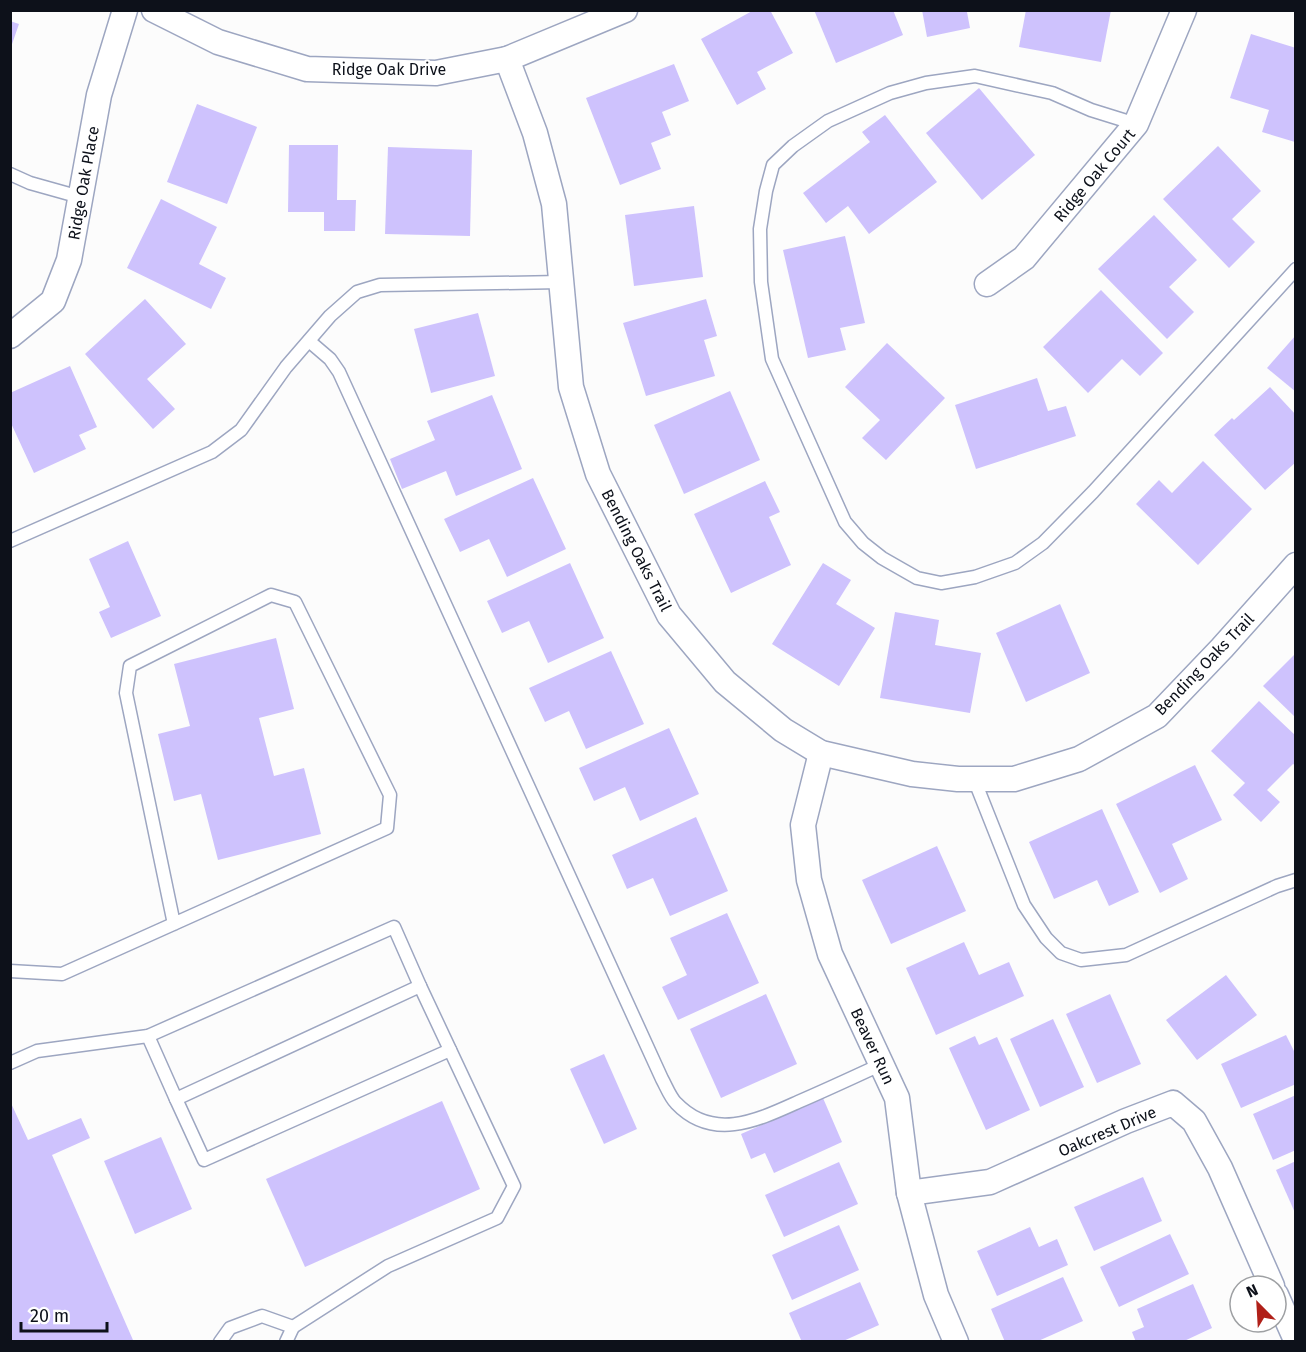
<svg xmlns="http://www.w3.org/2000/svg" width="1306" height="1352" font-family="'Fira Sans',sans-serif">
  <style>
    .building { fill: #cec2fd }
    .lines { fill: none; stroke-linecap: round; stroke-linejoin: round }
    .lane-casing { stroke: #9da6c1; stroke-width: 15 }
    .street-casing { stroke: #9da6c1; stroke-width: 27 }
    .lane { stroke: #fff; stroke-width: 12 }
    .street { stroke: #fff; stroke-width: 24 }
    .labels { text-anchor: middle; stroke-width: 4.5; stroke-linejoin: round; paint-order: stroke }
    .street-label { font-size: 16px; fill: #0d111a; stroke: #fff }
  </style>
  <rect width="100%" height="100%" fill="#fcfcfc"/>
  <!-- building -->
  <g class="building">
    <path d="M754 10H770L793 53 757 72 766 89 737 105 701 39Z"/>
    <path d="M814 10H893L903 35 836 63Z"/>
    <path d="M922 10H971L967 12 970 28 927 37Z"/>
    <path d="M1026 10H1111L1101 62 1019 47Z"/>
    <path d="M10 21 19 24 11 47H10Z"/>
    <path d="M1251 34 1296 48 1295 142 1262 132 1269 110 1230 98Z"/>
    <path d="M674 64 689 101 662 112 671 135 651 143 661 169 620 185 586 98Z"/>
    <path d="M979 88 1035 155 982 200 926 133Z"/>
    <path d="M197 104 257 127 227 204 167 182Z"/>
    <path d="M885 115 937 182 869 234 848 206 826 223 803 193 870 142 862 132Z"/>
    <path d="M289 145H338L337 200H356L355 231H324V212H288Z"/>
    <path d="M1218 146 1261 191 1232 219 1255 242 1229 268 1163 199Z"/>
    <path d="M388 147 472 150 470 236 385 234Z"/>
    <path d="M161 199 217 227 199 264 226 278 211 309 127 268Z"/>
    <path d="M694 206 703 277 634 286 625 215Z"/>
    <path d="M1154 215 1197 260 1169 287 1194 312 1167 339 1098 269Z"/>
    <path d="M845 236 865 323 840 328 846 350 808 358 783 250Z"/>
    <path d="M1101 290 1163 353 1140 376 1122 359 1088 393 1043 347Z"/>
    <path d="M145 299 186 344 147 379 175 409 153 429 85 354Z"/>
    <path d="M706 299 717 336 704 340 715 376 646 396 623 323Z"/>
    <path d="M478 313 495 376 431 393 414 329Z"/>
    <path d="M1296 335V392L1267 368Z"/>
    <path d="M887 343 945 398 886 460 862 438 880 420 845 387Z"/>
    <path d="M70 366 97 427 79 435 86 449 34 473 10 421V393Z"/>
    <path d="M1037 378 1048 411 1066 406 1076 436 976 469 955 405Z"/>
    <path d="M1270 387 1296 415V462L1265 490 1214 435 1232 418 1234 420Z"/>
    <path d="M730 391 760 460 684 494 654 425Z"/>
    <path d="M492 395 522 469 456 496 446 471 402 489 390 459 435 440 427 421Z"/>
    <path d="M1203 461 1252 509 1198 565 1136 504 1159 480 1172 493Z"/>
    <path d="M533 478 566 549 507 577 489 539 460 552 444 519Z"/>
    <path d="M765 481 780 512 769 517 791 565 731 593 694 514Z"/>
    <path d="M128 541 161 616 111 638 99 612 110 607 89 559Z"/>
    <path d="M570 563 604 638 548 663 529 621 502 633 487 601Z"/>
    <path d="M823 563 851 580 836 604 875 628 839 686 772 644Z"/>
    <path d="M1060 604 1090 673 1026 702 996 633Z"/>
    <path d="M895 612 939 620 935 645 981 653 970 713 880 698Z"/>
    <path d="M276 638 294 709 259 718 274 776 304 768 321 834 218 860 201 794 174 801 158 734 190 726 174 664Z"/>
    <path d="M611 651 644 724 586 749 569 711 545 722 529 688Z"/>
    <path d="M1296 653V718L1263 686Z"/>
    <path d="M1259 701 1296 736V766L1293 764 1267 790 1280 802 1261 822 1233 795 1245 783 1211 751Z"/>
    <path d="M669 728 699 794 640 821 625 787 594 801 579 768Z"/>
    <path d="M1195 765 1222 820 1172 844 1188 879 1160 893 1116 804Z"/>
    <path d="M1102 809 1139 892 1109 906 1097 880 1054 899 1029 842Z"/>
    <path d="M696 817 728 891 670 916 653 878 627 889 612 855Z"/>
    <path d="M937 846 966 911 891 944 862 880Z"/>
    <path d="M727 913 759 983 678 1020 662 987 687 975 670 938Z"/>
    <path d="M964 942 979 975 1009 962 1024 996 936 1035 906 968Z"/>
    <path d="M1226 975 1257 1015 1197 1060 1166 1020Z"/>
    <path d="M766 994 797 1064 721 1098 690 1029Z"/>
    <path d="M1110 994 1141 1064 1097 1083 1066 1014Z"/>
    <path d="M1053 1019 1084 1087 1040 1107 1010 1039Z"/>
    <path d="M1286 1035 1296 1055V1084L1241 1108 1221 1064Z"/>
    <path d="M975 1036 979 1045 997 1037 1030 1110 986 1130 949 1048Z"/>
    <path d="M604 1054 637 1129 604 1144 570 1069Z"/>
    <path d="M1296 1095V1150L1273 1160 1253 1114Z"/>
    <path d="M823 1098 842 1142 774 1173 765 1153 751 1159 741 1134Z"/>
    <path d="M10 1101 28 1140 81 1118 90 1138 52 1155 133 1340 10 1342Z"/>
    <path d="M442 1101 480 1189 305 1267 266 1179Z"/>
    <path d="M161 1137 192 1209 135 1234 104 1161Z"/>
    <path d="M1296 1161V1215L1276 1170Z"/>
    <path d="M839 1162 858 1204 784 1237 765 1195Z"/>
    <path d="M1143 1177 1162 1221 1094 1251 1074 1207Z"/>
    <path d="M839 1225 859 1270 792 1300 772 1255Z"/>
    <path d="M1030 1227 1039 1247 1057 1239 1068 1265 997 1296 977 1251Z"/>
    <path d="M1170 1234 1189 1274 1119 1307 1100 1267Z"/>
    <path d="M1063 1277 1083 1321 1036 1342H1005L991 1309Z"/>
    <path d="M860 1282 879 1325 841 1342H802L789 1313Z"/>
    <path d="M1193 1284 1212 1328 1182 1342H1136L1132 1332 1144 1327 1137 1309Z"/>
  </g>
  <g class="lines">
    <!-- lane casing -->
    <g class="lane-casing">
      <g id="lane">
        <path d="M1136 124 1091 110 1052 93 975 76 926 83 890 93 828 121 793 146 773 165 766 191 760 229 761 282 772 359 845 522 863 543 882 558 917 578 941 583 975 577 1015 563 1043 543 1093 492 1296 269"/>
        <path d="M10 174 30 183 80 197"/>
        <path d="M309 341 330 359 339 372 662 1079C666 1086 670 1097 676 1103 713 1142 758 1120 798 1102 826 1090 854 1077 882 1064"/>
        <path d="M10 541 212 452 241 430 286 367 330 316 357 292 380 285 561 282"/>
        <path d="M974 779 1024 905 1046 938 1061 953 1081 960 1126 955 1277 886 1296 880"/>
        <path d="M10 971 62 974 387 828 390 795 295 602 271 595 130 666 126 693 174 924"/>
        <path d="M148 1036 176 1099 420 986 514 1186 497 1218 388 1266 293 1327 262 1316 230 1328 220 1342"/>
        <path d="M10 1063 37 1051 148 1036 394 927 420 986"/>
        <path d="M176 1099 204 1160 450 1050"/>
        <path d="M286 1342 293 1327"/>
      </g>
    </g>
    <!-- street casing -->
    <g class="street-casing">
      <g id="street">
        <path d="M154 10 218 42 307 69 436 73 507 59 625 10"/>
        <path d="M507 59 535 133 554 204 571 387 598 474 669 615 725 682 783 730 821 753 912 774 958 779H1014L1079 759 1157 716 1222 648 1296 565"/>
        <path d="M987 284 1024 258 1136 124 1184 10"/>
        <path d="M10 336 53 301 69 260 99 95 125 10"/>
        <path d="M821 753 803 825 809 880 830 954 897 1098 909 1193 936 1295 956 1342"/>
        <path d="M909 1193 990 1182 1126 1121 1173 1103 1194 1121 1220 1168 1272 1286"/>
        <path d="M1276 1295 1296 1340"/>
      </g>
    </g>
    <!-- lane -->
    <use href="#lane" class="lane"/>
    <!-- street -->
    <use href="#street" class="street"/>
  </g>
  <g class="labels">
    <!-- street labels -->
    <g class="street-label">
      <text x="389" y="75">Ridge Oak Drive</text>
      <text transform="translate(1094 175) rotate(-50)" y="6">Ridge Oak Court</text>
      <text transform="translate(83 183) rotate(-80)" y="6">Ridge Oak Place</text>
      <text transform="translate(637 550) rotate(63)" y="6">Bending Oaks Trail</text>
      <text transform="translate(1204 664) rotate(-46)" y="6">Bending Oaks Trail</text>
      <text transform="translate(873 1046) rotate(65)" y="6">Beaver Run</text>
      <text transform="translate(1107 1131) rotate(-23)" y="6">Oakcrest Drive</text>
    </g>
  </g>
  <!-- border -->
  <rect width="1306" height="1352" fill="none" stroke="#0d111a" stroke-width="24"/>
  <!-- north arrow -->
  <g transform="translate(1258 1304) rotate(336)"><circle r="28" fill="#ffffff" stroke="#9ea0a3" stroke-width="1.5"/>
  <path d="M0-4.5L10 22L0 15L-10 22Z" fill="#b02019"/>
  <text y="-9" font-size="16" font-weight="bold" text-anchor="middle" fill="#0d111a">N</text>
  </g>
  <!-- scale -->
  <path d="M21 1322v9h86v-9" fill="none" stroke="#0d111a" stroke-width="3"/>
  <text x="30" y="1322" font-size="18" fill="#0d111a" stroke="#ffffff" stroke-width="4.5" paint-order="stroke">20 m</text>
</svg>
